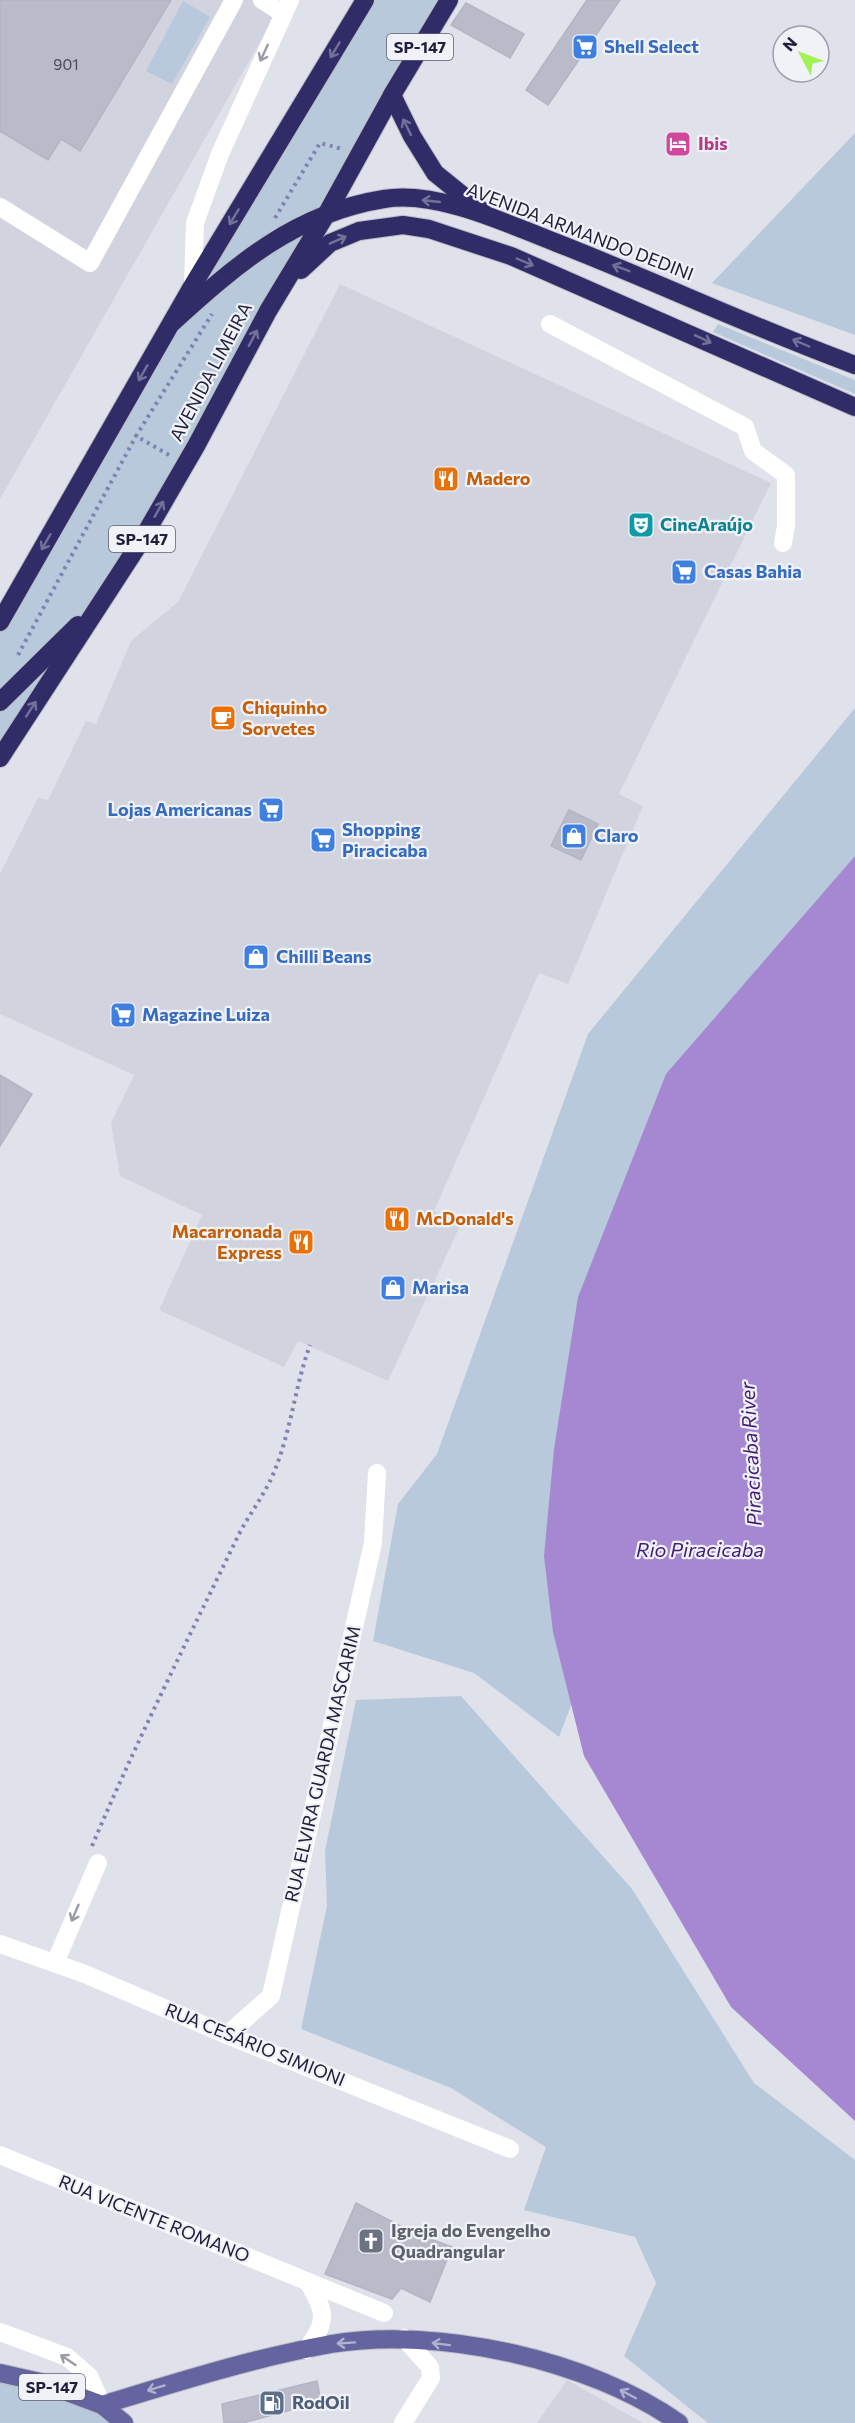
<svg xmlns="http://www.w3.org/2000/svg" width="855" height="2423" font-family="Commissioner,sans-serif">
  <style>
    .built { fill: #d1d3df }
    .green { fill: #b8c9dc }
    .water { fill: #a687d1 }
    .building { fill: #b9bbc8; stroke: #b2b5c4; stroke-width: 1.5 }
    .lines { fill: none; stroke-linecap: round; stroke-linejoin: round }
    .major-casing { stroke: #bcbcc4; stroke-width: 20 }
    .highway-casing { stroke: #bcbcc4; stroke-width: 20 }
    .path { stroke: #8082af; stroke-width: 4; stroke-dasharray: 3 4.5; stroke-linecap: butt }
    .minor { stroke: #fff; stroke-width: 18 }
    .major { stroke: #6464a1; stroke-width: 18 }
    .highway { stroke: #302c67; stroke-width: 18 }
    .oneway { stroke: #737199 }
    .oneway2 { stroke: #9b9ba7 }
    .oneway3 { stroke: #b1b2d0 }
    .labels { text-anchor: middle; stroke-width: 4.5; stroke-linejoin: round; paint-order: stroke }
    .number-label { font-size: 15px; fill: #46475e }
    .shield { fill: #f0f2f7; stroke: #5e5f73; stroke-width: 1.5 }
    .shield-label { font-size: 16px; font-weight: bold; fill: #20203b }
    .shop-label { font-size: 18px; font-weight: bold; fill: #366cbe; stroke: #f0f2f7; text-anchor: start }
    .hotel-label { font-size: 18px; font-weight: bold; fill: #b23c85; stroke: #f0f2f7; text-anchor: start }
    .street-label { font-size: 18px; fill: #20203b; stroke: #f0f2f7 }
    .food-label { font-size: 18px; font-weight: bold; fill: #c56008; stroke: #f0f2f7; text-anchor: start }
    .culture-label { font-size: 18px; font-weight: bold; fill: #0d838f; stroke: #f0f2f7; text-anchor: start }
    .worship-label { font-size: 18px; font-weight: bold; fill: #5b616d; stroke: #f0f2f7; text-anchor: start }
    .service-label { font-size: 18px; font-weight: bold; fill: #4e5e75; stroke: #f0f2f7; text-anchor: start }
    .water-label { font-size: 20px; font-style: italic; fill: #431b77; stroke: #f0f2f7 }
  </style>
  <rect width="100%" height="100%" fill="#e0e2eb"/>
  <!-- built -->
  <g class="built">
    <path d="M0 0H284L0 499Z"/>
    <path d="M340 284 771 483 619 794 643 806 568 984 539 973 434 1211 461 1224 388 1381 298 1341 284 1367 159 1310 202 1215 120 1176 111 1123 134 1075 0 1014V874L38 798 48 800 86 721 96 724 131 641 178 602Z"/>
    <path d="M567 2380 643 2423H537Z"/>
  </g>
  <!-- green -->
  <g class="green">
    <path d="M365 0H449L196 446 0 758V622Z"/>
    <path d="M183 1 210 17 172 84 146 71Z"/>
    <path d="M855 133V335L712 283Z"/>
    <path d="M718 324 855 380V394L713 332Z"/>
    <path d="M855 708V961L559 1737 474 1673 373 1641 398 1504 437 1454 588 1034Z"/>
    <path d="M461 1696 632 1889 754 2083 855 2160V2423H708L624 2356 656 2283 635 2237 524 2210 546 2147 451 2088 301 2029 327 1906 325 1851 356 1700Z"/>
    <path d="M0 2374 124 2423H0Z"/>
  </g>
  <!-- water -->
  <path class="water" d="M855 856V2121L731 2007 584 1756 553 1632 544 1556 554 1449 578 1297 666 1074Z"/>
  <!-- building -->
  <g class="building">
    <path d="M0 0H171L80 151 61 139 48 160 0 131Z"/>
    <path d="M587 0H620L548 105 526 90Z"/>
    <path d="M466 3 524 34 510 58 451 25Z"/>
    <path d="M569 810 598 824 581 860 551 846Z"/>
    <path d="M0 1075 32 1094 0 1146Z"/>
    <path d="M356 2203 414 2233 452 2247 430 2302 401 2288 392 2299 325 2274Z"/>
    <path d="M317 2381 321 2402 243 2423H224L222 2404Z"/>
  </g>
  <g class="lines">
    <!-- major casing -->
    <g class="major-casing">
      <g id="major">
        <path d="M0 2373 40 2382 102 2405 124 2423"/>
        <path d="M102 2405C178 2382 253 2358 331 2344 438 2326 590 2360 679 2423"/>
      </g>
    </g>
    <!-- highway casing -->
    <g class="highway-casing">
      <g id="highway">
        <path d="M392 95 412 136 435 173 482 211"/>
        <path d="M301 270 330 243 359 231 403 225 429 229 511 256 855 407"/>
        <path d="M172 323C236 265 295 213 384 199 437 190 508 224 557 243 657 282 754 328 855 365"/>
        <path d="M0 622 193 285 365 0"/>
        <path d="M0 702 78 625"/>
        <path d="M0 758 141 541 196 446 268 311 327 213 392 95 449 0"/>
      </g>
    </g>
    <!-- path -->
    <g class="path">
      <path d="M275 218 320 143 342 149"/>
      <path d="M169 455 136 436 212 314"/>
      <path d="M18 655 136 436"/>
      <path d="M92 1846C137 1740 189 1637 239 1534 249 1515 262 1498 271 1479 291 1435 294 1389 310 1345"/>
    </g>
    <!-- minor -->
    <g class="minor">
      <path d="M262 0 282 13"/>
      <path d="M0 207 90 263 234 0"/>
      <path d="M193 285 195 223 220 154 290 0"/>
      <path d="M550 324 745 427 753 451 786 475V526L783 543"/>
      <path d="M0 1944 85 1974 227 2035 510 2149"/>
      <path d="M55 1963 98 1863"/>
      <path d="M227 2035 271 1996 373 1543 377 1473"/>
      <path d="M0 2155 384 2313"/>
      <path d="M0 2332 67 2357 89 2376 102 2405"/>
      <path d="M306 2350C328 2321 326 2312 308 2282"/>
      <path d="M403 2423 431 2378 430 2367 404 2338"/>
    </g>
    <!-- major -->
    <use href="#major" class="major"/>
    <!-- highway -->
    <use href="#highway" class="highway"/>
  </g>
  <!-- one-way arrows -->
  <defs><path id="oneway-shaft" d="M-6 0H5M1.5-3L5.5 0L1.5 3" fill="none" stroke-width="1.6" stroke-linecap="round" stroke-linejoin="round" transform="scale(1.5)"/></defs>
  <g class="oneway">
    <use href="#oneway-shaft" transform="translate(335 50) rotate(121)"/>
    <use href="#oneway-shaft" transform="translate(407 127) rotate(-116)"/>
    <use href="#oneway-shaft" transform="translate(431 201) rotate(-174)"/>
    <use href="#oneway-shaft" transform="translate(234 217) rotate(121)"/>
    <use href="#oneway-shaft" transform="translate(338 240) rotate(-24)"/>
    <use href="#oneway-shaft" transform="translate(525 262) rotate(23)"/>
    <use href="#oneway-shaft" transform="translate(621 268) rotate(-159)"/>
    <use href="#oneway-shaft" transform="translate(253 338) rotate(-62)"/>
    <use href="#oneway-shaft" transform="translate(703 339) rotate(25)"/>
    <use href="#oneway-shaft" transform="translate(801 343) rotate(-157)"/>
    <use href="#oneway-shaft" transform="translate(143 373) rotate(120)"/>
    <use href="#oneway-shaft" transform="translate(159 509) rotate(-60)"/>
    <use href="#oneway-shaft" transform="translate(46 542) rotate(120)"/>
    <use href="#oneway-shaft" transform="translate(31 709) rotate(-57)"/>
  </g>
  <g class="oneway2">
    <use href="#oneway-shaft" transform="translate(264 53) rotate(115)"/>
    <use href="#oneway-shaft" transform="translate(75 1913) rotate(113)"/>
    <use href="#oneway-shaft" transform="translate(68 2360) rotate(-146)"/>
  </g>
  <g class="oneway3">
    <use href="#oneway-shaft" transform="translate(346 2343) rotate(176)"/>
    <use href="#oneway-shaft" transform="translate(441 2344) rotate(-173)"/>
    <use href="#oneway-shaft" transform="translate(156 2388) rotate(163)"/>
    <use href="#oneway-shaft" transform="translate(628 2394) rotate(-152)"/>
  </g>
  <!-- icons -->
  <defs>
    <g id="supermarket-square" transform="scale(1.35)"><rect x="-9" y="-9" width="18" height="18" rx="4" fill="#3f7fe0" stroke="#f0f2f7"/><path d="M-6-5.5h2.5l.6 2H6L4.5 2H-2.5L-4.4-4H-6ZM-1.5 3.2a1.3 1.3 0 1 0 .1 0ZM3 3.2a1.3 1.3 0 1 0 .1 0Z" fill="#fff"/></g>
    <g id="hotel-square" transform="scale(1.35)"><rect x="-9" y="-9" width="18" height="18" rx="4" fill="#d1479c" stroke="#f0f2f7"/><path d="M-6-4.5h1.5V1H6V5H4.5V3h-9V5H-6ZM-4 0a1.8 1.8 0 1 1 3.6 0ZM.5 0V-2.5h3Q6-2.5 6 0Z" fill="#fff"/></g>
    <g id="restaurant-square" transform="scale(1.35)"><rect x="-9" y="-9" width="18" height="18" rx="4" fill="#e8710a" stroke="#f0f2f7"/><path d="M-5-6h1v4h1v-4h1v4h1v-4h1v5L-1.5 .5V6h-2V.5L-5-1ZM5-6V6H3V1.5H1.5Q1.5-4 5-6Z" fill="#fff"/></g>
    <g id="theatre-square" transform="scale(1.35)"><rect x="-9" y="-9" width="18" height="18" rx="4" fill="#0f9aa8" stroke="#f0f2f7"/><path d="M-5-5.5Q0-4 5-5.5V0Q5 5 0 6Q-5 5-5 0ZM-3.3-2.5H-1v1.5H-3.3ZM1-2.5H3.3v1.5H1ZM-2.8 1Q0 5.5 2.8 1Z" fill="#fff"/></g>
    <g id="cafe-square" transform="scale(1.35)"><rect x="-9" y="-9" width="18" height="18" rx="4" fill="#e8710a" stroke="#f0f2f7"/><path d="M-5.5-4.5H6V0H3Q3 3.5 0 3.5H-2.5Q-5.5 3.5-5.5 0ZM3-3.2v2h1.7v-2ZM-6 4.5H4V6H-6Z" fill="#fff"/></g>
    <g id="shop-square" transform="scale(1.35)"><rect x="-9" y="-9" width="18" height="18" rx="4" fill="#3f7fe0" stroke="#f0f2f7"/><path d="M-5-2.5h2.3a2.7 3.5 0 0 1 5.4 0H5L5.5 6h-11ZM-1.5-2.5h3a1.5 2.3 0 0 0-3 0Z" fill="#fff"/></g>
    <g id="church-square" transform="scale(1.35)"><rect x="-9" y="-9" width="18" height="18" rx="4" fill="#6b7280" stroke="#f0f2f7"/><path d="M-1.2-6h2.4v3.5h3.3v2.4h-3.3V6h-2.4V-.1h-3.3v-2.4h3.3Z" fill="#fff"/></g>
    <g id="fuel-square" transform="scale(1.35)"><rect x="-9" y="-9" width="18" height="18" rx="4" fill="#5c6f8a" stroke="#f0f2f7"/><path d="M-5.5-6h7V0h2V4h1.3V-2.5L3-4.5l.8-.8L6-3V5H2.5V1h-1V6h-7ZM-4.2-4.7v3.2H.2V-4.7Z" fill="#fff"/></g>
  </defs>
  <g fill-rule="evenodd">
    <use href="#supermarket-square" x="585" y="47"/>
    <use href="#hotel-square" x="678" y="144"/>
    <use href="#restaurant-square" x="446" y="479"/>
    <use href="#theatre-square" x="641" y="525"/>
    <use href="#supermarket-square" x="684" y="572"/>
    <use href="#cafe-square" x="223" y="718"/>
    <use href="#supermarket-square" x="271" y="810"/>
    <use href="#shop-square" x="574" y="836"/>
    <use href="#supermarket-square" x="323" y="840"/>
    <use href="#shop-square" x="256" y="957"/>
    <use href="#supermarket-square" x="123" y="1015"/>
    <use href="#restaurant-square" x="397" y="1219"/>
    <use href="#restaurant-square" x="301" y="1242"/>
    <use href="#shop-square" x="393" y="1288"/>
    <use href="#church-square" x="371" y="2241"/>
    <use href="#fuel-square" x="272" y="2403"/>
  </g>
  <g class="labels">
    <!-- number labels -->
    <g class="number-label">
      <text x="66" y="70">901</text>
    </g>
    <!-- shield labels -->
    <g class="shield">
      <rect x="387" y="34" width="66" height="26" rx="4.5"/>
      <rect x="109" y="526" width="66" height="26" rx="4.5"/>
      <rect x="19" y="2374" width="66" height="26" rx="4.5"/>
    </g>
    <g class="shield-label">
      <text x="420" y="53">SP-147</text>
      <text x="142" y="545">SP-147</text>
      <text x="52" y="2393">SP-147</text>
    </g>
    <!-- shop labels -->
    <g class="shop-label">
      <text x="604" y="53">Shell Select</text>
      <text x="704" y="578">Casas Bahia</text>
      <text x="252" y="816" text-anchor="end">Lojas Americanas</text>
      <text x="342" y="836">Shopping<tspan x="342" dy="21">Piracicaba</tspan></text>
      <text x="594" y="842">Claro</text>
      <text x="276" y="963">Chilli Beans</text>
      <text x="142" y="1021">Magazine Luiza</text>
      <text x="412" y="1294">Marisa</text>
    </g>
    <!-- hotel labels -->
    <g class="hotel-label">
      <text x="698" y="150">Ibis</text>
    </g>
    <!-- street labels -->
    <g class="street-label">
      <text transform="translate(580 232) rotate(21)" y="6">AVENIDA ARMANDO DEDINI</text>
      <text transform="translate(211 372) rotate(-62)" y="6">AVENIDA LIMEIRA</text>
      <text transform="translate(323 1764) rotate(-77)" y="6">RUA ELVIRA GUARDA MASCARIM</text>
      <text transform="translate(255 2045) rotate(22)" y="6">RUA CESÁRIO SIMIONI</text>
      <text transform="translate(154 2219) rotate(22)" y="6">RUA VICENTE ROMANO</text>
    </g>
    <!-- food labels -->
    <g class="food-label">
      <text x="466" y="485">Madero</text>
      <text x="242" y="714">Chiquinho<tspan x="242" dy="21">Sorvetes</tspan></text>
      <text x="416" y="1225">McDonald's</text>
      <text x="282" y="1238" text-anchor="end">Macarronada<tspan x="282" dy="21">Express</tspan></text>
    </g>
    <!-- culture labels -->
    <g class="culture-label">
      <text x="660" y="531">CineAraújo</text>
    </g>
    <!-- worship labels -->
    <g class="worship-label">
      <text x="391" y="2237">Igreja do Evengelho<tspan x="391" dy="21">Quadrangular</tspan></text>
    </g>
    <!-- service labels -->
    <g class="service-label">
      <text x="292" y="2409">RodOil</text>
    </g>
    <!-- water labels -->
    <g class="water-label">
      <text transform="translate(751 1454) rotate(-93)" y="7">Piracicaba River</text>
      <text x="700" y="1557">Rio Piracicaba</text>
    </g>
  </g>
  <!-- north arrow -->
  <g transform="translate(801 54) rotate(311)"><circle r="28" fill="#f0f2f7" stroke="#9d9eac" stroke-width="1.5"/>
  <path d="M0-4.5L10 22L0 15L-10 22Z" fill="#a2f256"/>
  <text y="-9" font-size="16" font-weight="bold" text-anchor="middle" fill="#20203b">N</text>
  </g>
</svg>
